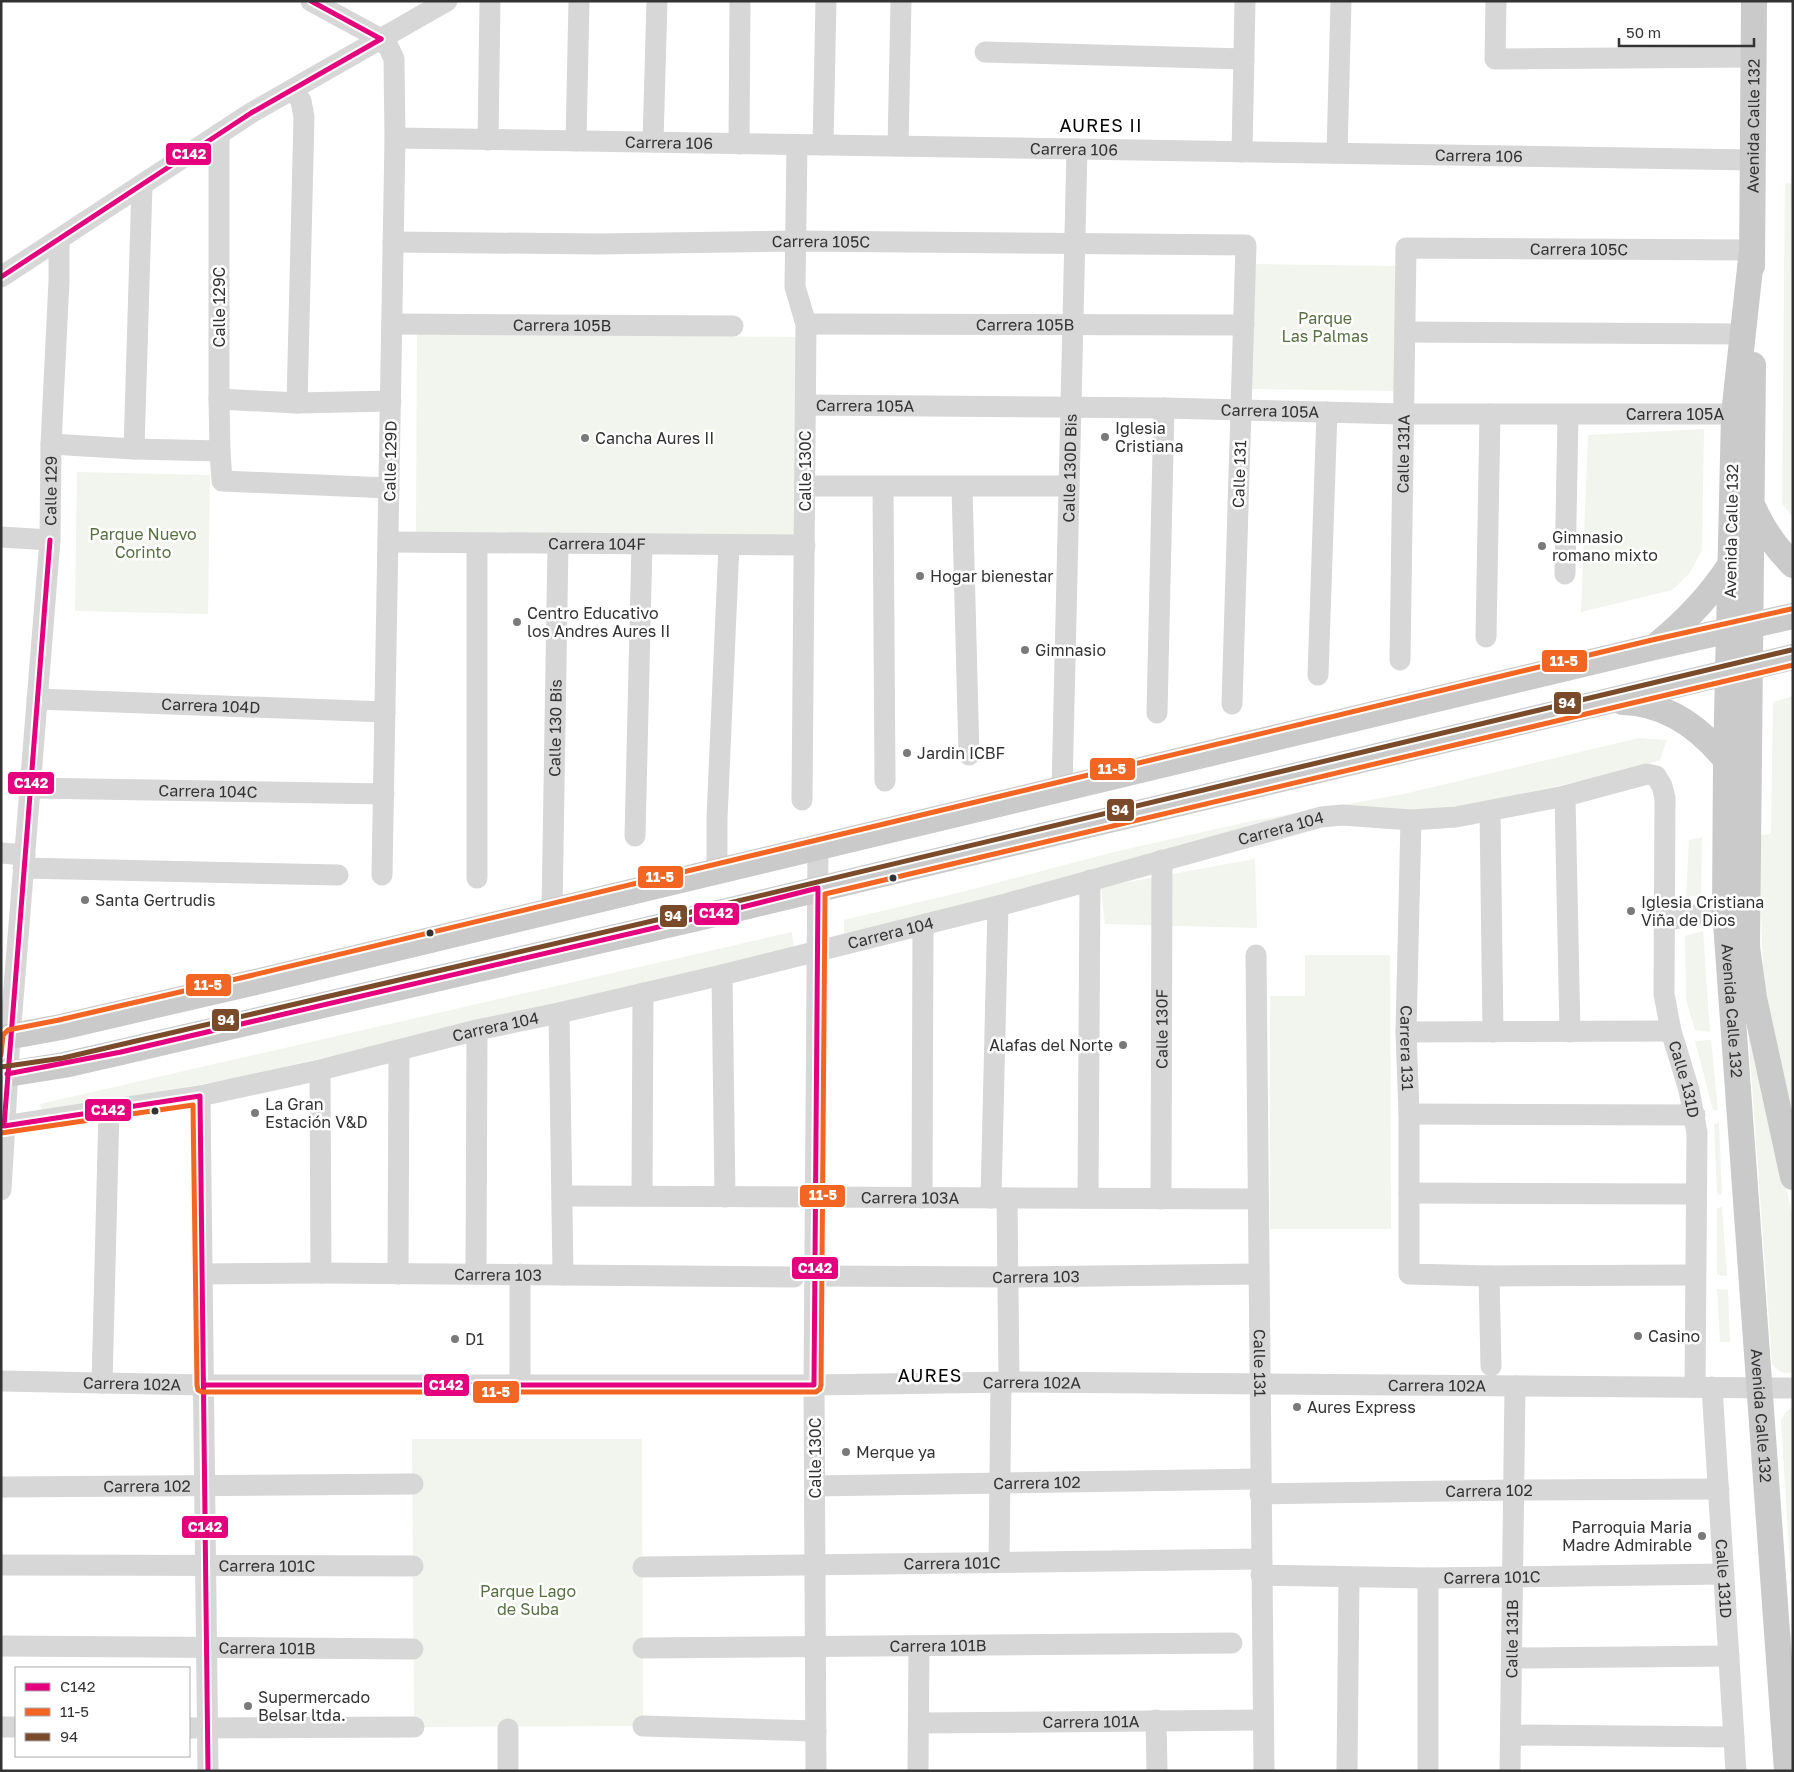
<svg xmlns="http://www.w3.org/2000/svg" width="1794" height="1772" font-family="'Golos Text',sans-serif">
  <style>
    .green { fill: #f1f5ed }
    .lines { fill: none; stroke-linecap: round; stroke-linejoin: round }
    .minor { stroke: #d7d7d7; stroke-width: 21 }
    .major { stroke: #cacaca; stroke-width: 26 }
    .bus-1-casing { stroke: #fff; stroke-width: 9 }
    .bus-2-casing { stroke: #fff; stroke-width: 9 }
    .bus-3-casing { stroke: #fff; stroke-width: 9 }
    .bus-1 { stroke: #e5007d; stroke-width: 5 }
    .bus-2 { stroke: #f26522; stroke-width: 5 }
    .bus-3 { stroke: #7a4b2a; stroke-width: 5 }
    .poi-dot { fill: #7a7a7a; stroke: #fff; stroke-width: 2 }
    .bus-dot { fill: #333; stroke: #fff; stroke-width: 2 }
    .labels { text-anchor: middle; stroke-width: 5; stroke-linejoin: round; paint-order: stroke }
    .street-label { font-size: 16px; fill: #333; stroke: #fff }
    .park-label { font-size: 16px; fill: #56703f; stroke: #fff }
    .poi-label { font-size: 16px; fill: #333; stroke: #fff; text-anchor: start }
    .neighbourhood-label { font-size: 18px; letter-spacing: 1px; fill: #000; stroke: #fff }
    .line-badge { stroke: #fff; stroke-width: 2 }
    .badge-label { font-size: 14px; text-anchor: middle; font-weight: bold; fill: #fff }
  </style>
  <rect width="100%" height="100%" fill="#fff"/>
  <!-- green -->
  <g class="green">
    <path d="M1785 183 1793 184V517L1782 504Z"/>
    <path d="M1251 264 1399 266 1398 391 1250 389Z"/>
    <path d="M417 333 798 337 796 537 416 533Z"/>
    <path d="M1704 429 1702 550 1689 574 1672 590 1581 612 1588 435Z"/>
    <path d="M77 472 210 475 208 614 75 611Z"/>
    <path d="M1793 696V1123L1763 978 1759 835 1771 834 1773 702Z"/>
    <path d="M1639 738 1667 740 1660 760 1623 772 1470 805 1407 811H1344L844 938V920L966 891 1114 852 1252 821 1404 794Z"/>
    <path d="M1702 837 1701 895 1686 897 1689 840Z"/>
    <path d="M1255 859 1257 928 1105 924 1101 887Z"/>
    <path d="M1703 931 1710 1032 1695 1030 1686 1000 1685 936Z"/>
    <path d="M792 932 794 949 236 1078 43 1113 40 1104Z"/>
    <path d="M1305 955H1390L1391 1229H1270V996H1305Z"/>
    <path d="M1746 1002 1793 1219V1372C1783 1375 1777 1371 1772 1363Z"/>
    <path d="M1711 1040 1718 1110H1713L1695 1041Z"/>
    <path d="M1719 1123 1722 1195 1717 1194 1714 1124Z"/>
    <path d="M1722 1207 1727 1276 1717 1275V1208Z"/>
    <path d="M1717 1289 1728 1290 1730 1342H1720Z"/>
    <path d="M1793 1406V1616L1781 1420 1785 1413Z"/>
    <path d="M412 1439H642L643 1726 414 1727Z"/>
  </g>
  <g class="lines">
    <!-- minor -->
    <g class="minor">
      <path d="M311 1 381 39 389 48 394 59 395 138 382 875"/>
      <path d="M1496 1 1495 59 1754 57"/>
      <path d="M985 52 1244 59"/>
      <path d="M293 89 301 101 304 117 297 403"/>
      <path d="M219 134V399L220 451 222 481 389 488"/>
      <path id="s1" d="M395 138 1753 160"/>
      <path d="M488 140 490 1"/>
      <path d="M576 141 579 1"/>
      <path d="M653 142 657 1"/>
      <path d="M739 144 740 1"/>
      <path d="M797 145 795 287 806 324 802 800"/>
      <path d="M823 145 826 1"/>
      <path d="M898 146 901 1"/>
      <path d="M1242 152 1245 1"/>
      <path d="M1337 153 1341 1"/>
      <path id="s2" d="M393 242 598 244 795 241 1246 245 1232 704"/>
      <path d="M1 277 251 113 447 1"/>
      <path id="s3" d="M392 324 733 326"/>
      <path id="s4" d="M806 324 1244 325"/>
      <path d="M1405 332 1742 334"/>
      <path d="M219 399 297 403 391 401"/>
      <path id="s5" d="M806 405 1164 408 1403 414H1734"/>
      <path d="M51 444 134 449 220 451"/>
      <path d="M134 449 142 185"/>
      <path d="M805 486H1069"/>
      <path d="M883 487 885 781"/>
      <path d="M962 487 969 755"/>
      <path d="M1 537 50 540"/>
      <path id="s6" d="M388 542 805 545"/>
      <path d="M477 543V878"/>
      <path d="M1565 574 1568 415"/>
      <path d="M1486 637 1490 414"/>
      <path id="s7" d="M1400 660 1406 248 1752 250"/>
      <path d="M1318 675 1327 412"/>
      <path id="s8" d="M37 699 385 712"/>
      <path d="M1157 713 1164 408"/>
      <path id="s9" d="M30 788 384 794"/>
      <path id="s10" d="M1062 788 1077 149"/>
      <path d="M1565 796 1570 1032"/>
      <path d="M1490 811 1493 1032"/>
      <path id="s11" d="M1411 820 1406 1032 1409 1114V1274L1489 1276 1695 1275"/>
      <path d="M635 836 642 544"/>
      <path d="M1 853 25 855"/>
      <path d="M23 868 338 875"/>
      <path d="M717 871V818L729 545"/>
      <path id="s12" d="M552 910 558 543"/>
      <path d="M1664 921 1725 909"/>
      <path id="s13" d="M1256 955 1264 1771"/>
      <path d="M722 975 725 1197"/>
      <path d="M559 1013 563 1275"/>
      <path d="M1406 1032 1671 1031"/>
      <path d="M320 1070 321 1273"/>
      <path d="M200 1096 208 1771"/>
      <path d="M1409 1114 1695 1115"/>
      <path id="s14" d="M4 1126 200 1096 320 1070 477 1030 559 1013 722 975 998 906 1321 817 1342 815 1411 820 1456 817 1565 796 1647 774 1656 776 1662 786 1665 798 1664 994 1671 1031 1689 1090 1697 1133 1695 1387"/>
      <path id="s15" d="M1 1190 10 1037 50 540 51 444 59 281V240"/>
      <path d="M1409 1193 1696 1194"/>
      <path id="s16" d="M562 1196 1258 1199"/>
      <path d="M642 1196 643 993"/>
      <path d="M922 1198 923 925"/>
      <path d="M991 1198 998 906"/>
      <path d="M1007 1198 1009 1382"/>
      <path d="M1088 1198 1090 880"/>
      <path id="s17" d="M1161 1199 1162 860"/>
      <path id="s18" d="M202 1274 321 1273 794 1277"/>
      <path d="M398 1274 399 1050"/>
      <path d="M476 1274 477 1030"/>
      <path d="M520 1274V1385"/>
      <path id="s19" d="M815 1276 1008 1277 1258 1274"/>
      <path d="M1489 1276 1491 1366"/>
      <path id="s20" d="M1 1381 204 1385H814L1009 1382 1793 1388"/>
      <path d="M102 1383 109 1110"/>
      <path id="s21" d="M1712 1387 1736 1771"/>
      <path id="s22" d="M815 1486 1260 1479"/>
      <path id="s23" d="M1 1487 413 1484"/>
      <path id="s24" d="M1260 1494 1514 1490 1719 1489"/>
      <path d="M999 1562 1001 1382"/>
      <path id="s25" d="M1 1565 413 1566"/>
      <path id="s26" d="M643 1567 1261 1559"/>
      <path id="s27" d="M1261 1575 1428 1578 1724 1574"/>
      <path d="M1428 1578V1771"/>
      <path id="s28" d="M1 1646 413 1649"/>
      <path id="s29" d="M643 1648 1232 1643"/>
      <path d="M1512 1658 1729 1656"/>
      <path d="M1156 1720 1157 1771"/>
      <path id="s30" d="M919 1723 1263 1720"/>
      <path d="M643 1726 816 1731"/>
      <path d="M1 1727H16"/>
      <path d="M189 1728 414 1727"/>
      <path d="M1511 1735 1734 1737"/>
      <path d="M508 1771V1729"/>
      <path d="M816 1771 814 1385 818 846"/>
      <path d="M918 1771 919 1646"/>
      <path d="M1347 1771 1349 1578"/>
      <path id="s31" d="M1510 1771 1515 1386"/>
    </g>
    <!-- major -->
    <g class="major">
      <path id="s32" d="M1752 250 1734 414 1726 760 1725 909 1787 1771"/>
      <path id="s33" d="M1752 266 1754 1"/>
      <path d="M1753 365 1747 947 1754 998 1793 1177"/>
      <path d="M1754 509C1764 531 1776 548 1793 565"/>
      <path d="M1659 643C1687 620 1710 596 1730 565"/>
      <path d="M1623 702C1666 703 1700 728 1726 760"/>
      <path d="M1 1038 61 1027 251 983 1654 647 1793 616"/>
      <path d="M1 1075 64 1065 121 1052 723 912 1793 657"/>
    </g>
    <!-- bus-1 casing -->
    <g class="bus-1-casing">
      <g id="bus-1">
        <path d="M311 1 381 39"/>
        <path d="M1 277 251 113 381 39"/>
        <path d="M50 540 4 1126 200 1096 208 1771"/>
        <path d="M7 1074 121 1052 723 912 818 888 814 1385H204"/>
      </g>
    </g>
    <!-- bus-2 casing -->
    <g class="bus-2-casing">
      <g id="bus-2">
        <path d="M1 1055 3 1035 8 1030 59 1020 249 976 1652 640 1791 609"/>
        <path d="M1 1133 193 1105 197 1385 198 1390 202 1392H816L820 1389 821 1385 825 894 1793 665"/>
      </g>
    </g>
    <!-- bus-3 casing -->
    <g class="bus-3-casing">
      <path id="bus-3" d="M1 1067 63 1058 721 905 1791 650"/>
    </g>
    <!-- bus-1 -->
    <use href="#bus-1" class="bus-1"/>
    <!-- bus-2 -->
    <use href="#bus-2" class="bus-2"/>
    <!-- bus-3 -->
    <use href="#bus-3" class="bus-3"/>
  </g>
  <!-- markers -->
  <g class="poi-dot">
    <circle cx="1105" cy="437" r="5"/>
    <circle cx="585" cy="438" r="5"/>
    <circle cx="1542" cy="546" r="5"/>
    <circle cx="920" cy="576" r="5"/>
    <circle cx="517" cy="622" r="5"/>
    <circle cx="1025" cy="650" r="5"/>
    <circle cx="907" cy="753" r="5"/>
    <circle cx="85" cy="900" r="5"/>
    <circle cx="1631" cy="911" r="5"/>
    <circle cx="1123" cy="1045" r="5"/>
    <circle cx="255" cy="1113" r="5"/>
    <circle cx="1638" cy="1336" r="5"/>
    <circle cx="455" cy="1339" r="5"/>
    <circle cx="1297" cy="1407" r="5"/>
    <circle cx="846" cy="1452" r="5"/>
    <circle cx="1702" cy="1536" r="5"/>
    <circle cx="248" cy="1706" r="5"/>
  </g>
  <g class="bus-dot">
    <circle cx="893" cy="878" r="4.5"/>
    <circle cx="430" cy="933" r="4.5"/>
    <circle cx="155" cy="1111" r="4.5"/>
  </g>
  <g class="labels">
    <!-- street labels -->
    <g class="street-label">
      <text dy="6" stroke="none"><textPath href="#s33" startOffset="140">Avenida Calle 132</textPath></text>
      <text dy="6" stroke="none"><textPath href="#s1" startOffset="274">Carrera 106</textPath></text>
      <text dy="6" stroke="none"><textPath href="#s1" startOffset="679">Carrera 106</textPath></text>
      <text dy="6" stroke="none"><textPath href="#s1" startOffset="1084">Carrera 106</textPath></text>
      <text dy="6" stroke="none"><textPath href="#s2" startOffset="428">Carrera 105C</textPath></text>
      <text dy="6" stroke="none"><textPath href="#s7" startOffset="585">Carrera 105C</textPath></text>
      <text transform="translate(219 307) rotate(-90)" y="6">Calle 129C</text>
      <text dy="6" stroke="none"><textPath href="#s3" startOffset="170">Carrera 105B</textPath></text>
      <text dy="6" stroke="none"><textPath href="#s4" startOffset="219">Carrera 105B</textPath></text>
      <text dy="6" stroke="none"><textPath href="#s5" startOffset="59">Carrera 105A</textPath></text>
      <text dy="6" stroke="none"><textPath href="#s5" startOffset="464">Carrera 105A</textPath></text>
      <text dy="6" stroke="none"><textPath href="#s5" startOffset="869">Carrera 105A</textPath></text>
      <text dy="6" stroke="none"><textPath href="#s7" startOffset="206">Calle 131A</textPath></text>
      <text transform="translate(390 461) rotate(-89)" y="6">Calle 129D</text>
      <text dy="6" stroke="none"><textPath href="#s10" startOffset="320">Calle 130D Bis</textPath></text>
      <text transform="translate(805 471) rotate(-90)" y="6">Calle 130C</text>
      <text transform="translate(1239 474) rotate(-88)" y="6">Calle 131</text>
      <text dy="6" stroke="none"><textPath href="#s15" startOffset="701">Calle 129</textPath></text>
      <text transform="translate(1731 531) rotate(-89)" y="6">Avenida Calle 132</text>
      <text dy="6" stroke="none"><textPath href="#s6" startOffset="209">Carrera 104F</textPath></text>
      <text dy="6" stroke="none"><textPath href="#s8" startOffset="174">Carrera 104D</textPath></text>
      <text dy="6" stroke="none"><textPath href="#s12" startOffset="182">Calle 130 Bis</textPath></text>
      <text dy="6" stroke="none"><textPath href="#s9" startOffset="178">Carrera 104C</textPath></text>
      <text dy="6" stroke="none"><textPath href="#s14" startOffset="1312">Carrera 104</textPath></text>
      <text dy="6" stroke="none"><textPath href="#s14" startOffset="908">Carrera 104</textPath></text>
      <text dy="6" stroke="none"><textPath href="#s32" startOffset="762">Avenida Calle 132</textPath></text>
      <text dy="6" stroke="none"><textPath href="#s14" startOffset="502">Carrera 104</textPath></text>
      <text dy="6" stroke="none"><textPath href="#s17" startOffset="170">Calle 130F</textPath></text>
      <text dy="6" stroke="none"><textPath href="#s11" startOffset="228">Carrera 131</textPath></text>
      <text dy="6" stroke="none"><textPath href="#s14" startOffset="2002">Calle 131D</textPath></text>
      <text dy="6" stroke="none"><textPath href="#s16" startOffset="348">Carrera 103A</textPath></text>
      <text dy="6" stroke="none"><textPath href="#s18" startOffset="296">Carrera 103</textPath></text>
      <text dy="6" stroke="none"><textPath href="#s19" startOffset="221">Carrera 103</textPath></text>
      <text dy="6" stroke="none"><textPath href="#s13" startOffset="408">Calle 131</textPath></text>
      <text dy="6" stroke="none"><textPath href="#s20" startOffset="131">Carrera 102A</textPath></text>
      <text dy="6" stroke="none"><textPath href="#s20" startOffset="1031">Carrera 102A</textPath></text>
      <text dy="6" stroke="none"><textPath href="#s20" startOffset="1436">Carrera 102A</textPath></text>
      <text dy="6" stroke="none"><textPath href="#s32" startOffset="1168">Avenida Calle 132</textPath></text>
      <text transform="translate(815 1458) rotate(-90)" y="6">Calle 130C</text>
      <text dy="6" stroke="none"><textPath href="#s22" startOffset="222">Carrera 102</textPath></text>
      <text dy="6" stroke="none"><textPath href="#s23" startOffset="146">Carrera 102</textPath></text>
      <text dy="6" stroke="none"><textPath href="#s24" startOffset="229">Carrera 102</textPath></text>
      <text dy="6" stroke="none"><textPath href="#s26" startOffset="309">Carrera 101C</textPath></text>
      <text dy="6" stroke="none"><textPath href="#s25" startOffset="266">Carrera 101C</textPath></text>
      <text dy="6" stroke="none"><textPath href="#s27" startOffset="231">Carrera 101C</textPath></text>
      <text dy="6" stroke="none"><textPath href="#s21" startOffset="192">Calle 131D</textPath></text>
      <text dy="6" stroke="none"><textPath href="#s31" startOffset="132">Calle 131B</textPath></text>
      <text dy="6" stroke="none"><textPath href="#s29" startOffset="295">Carrera 101B</textPath></text>
      <text dy="6" stroke="none"><textPath href="#s28" startOffset="266">Carrera 101B</textPath></text>
      <text dy="6" stroke="none"><textPath href="#s30" startOffset="172">Carrera 101A</textPath></text>
    </g>
    <!-- park labels -->
    <g class="park-label">
      <text x="1325" y="324">Parque<tspan x="1325" dy="18">Las Palmas</tspan></text>
      <text x="143" y="540">Parque Nuevo<tspan x="143" dy="18">Corinto</tspan></text>
      <text x="528" y="1597">Parque Lago<tspan x="528" dy="18">de Suba</tspan></text>
    </g>
    <!-- poi labels -->
    <g class="poi-label">
      <text x="1115" y="434">Iglesia<tspan x="1115" dy="18">Cristiana</tspan></text>
      <text x="595" y="444">Cancha Aures II</text>
      <text x="1552" y="543">Gimnasio<tspan x="1552" dy="18">romano mixto</tspan></text>
      <text x="930" y="582">Hogar bienestar</text>
      <text x="527" y="619">Centro Educativo<tspan x="527" dy="18">los Andres Aures II</tspan></text>
      <text x="1035" y="656">Gimnasio</text>
      <text x="917" y="759">Jardin ICBF</text>
      <text x="95" y="906">Santa Gertrudis</text>
      <text x="1641" y="908">Iglesia Cristiana<tspan x="1641" dy="18">Viña de Dios</tspan></text>
      <text x="1113" y="1051" text-anchor="end">Alafas del Norte</text>
      <text x="265" y="1110">La Gran<tspan x="265" dy="18">Estación V&amp;D</tspan></text>
      <text x="1648" y="1342">Casino</text>
      <text x="465" y="1345">D1</text>
      <text x="1307" y="1413">Aures Express</text>
      <text x="856" y="1458">Merque ya</text>
      <text x="1692" y="1533" text-anchor="end">Parroquia Maria<tspan x="1692" dy="18">Madre Admirable</tspan></text>
      <text x="258" y="1703">Supermercado<tspan x="258" dy="18">Belsar ltda.</tspan></text>
    </g>
    <!-- neighbourhood labels -->
    <g class="neighbourhood-label">
      <text x="1101" y="132">AURES II</text>
      <text x="930" y="1382">AURES</text>
    </g>
  </g>
  <g class="line-badge">
    <rect x="165" y="142" width="47" height="24" rx="5" fill="#e5007d"/>
    <rect x="1541" y="649" width="47" height="24" rx="5" fill="#f26522"/>
    <rect x="1553" y="691" width="29" height="24" rx="5" fill="#7a4b2a"/>
    <rect x="1089" y="757" width="47" height="24" rx="5" fill="#f26522"/>
    <rect x="7" y="771" width="48" height="24" rx="5" fill="#e5007d"/>
    <rect x="1106" y="798" width="29" height="24" rx="5" fill="#7a4b2a"/>
    <rect x="637" y="865" width="47" height="24" rx="5" fill="#f26522"/>
    <rect x="693" y="902" width="47" height="24" rx="5" fill="#e5007d"/>
    <rect x="659" y="904" width="29" height="24" rx="5" fill="#7a4b2a"/>
    <rect x="185" y="973" width="47" height="24" rx="5" fill="#f26522"/>
    <rect x="211" y="1008" width="29" height="24" rx="5" fill="#7a4b2a"/>
    <rect x="84" y="1098" width="48" height="24" rx="5" fill="#e5007d"/>
    <rect x="799" y="1184" width="47" height="24" rx="5" fill="#f26522"/>
    <rect x="791" y="1256" width="48" height="24" rx="5" fill="#e5007d"/>
    <rect x="423" y="1373" width="47" height="24" rx="5" fill="#e5007d"/>
    <rect x="472" y="1380" width="48" height="24" rx="5" fill="#f26522"/>
    <rect x="181" y="1515" width="48" height="24" rx="5" fill="#e5007d"/>
  </g>
  <g class="badge-label">
    <text x="189" y="159">C142</text>
    <text x="1564" y="666">11-5</text>
    <text x="1567" y="708">94</text>
    <text x="1112" y="774">11-5</text>
    <text x="31" y="788">C142</text>
    <text x="1120" y="815">94</text>
    <text x="660" y="882">11-5</text>
    <text x="716" y="918">C142</text>
    <text x="673" y="921">94</text>
    <text x="208" y="990">11-5</text>
    <text x="226" y="1025">94</text>
    <text x="108" y="1115">C142</text>
    <text x="823" y="1200">11-5</text>
    <text x="815" y="1273">C142</text>
    <text x="446" y="1390">C142</text>
    <text x="496" y="1397">11-5</text>
    <text x="205" y="1532">C142</text>
  </g>
  <!-- border -->
  <rect width="1794" height="1772" fill="none" stroke="#333333" stroke-width="5"/>
  <!-- legend -->
  <rect x="15" y="1667" width="175" height="90" fill="#ffffff" stroke="#adadad"/>
  <rect x="25" y="1683" width="25" height="8" fill="#e5007d" stroke="#adadad"/>
  <text x="60" y="1692" font-size="15" fill="#333333">C142</text>
  <rect x="25" y="1708" width="25" height="8" fill="#f26522" stroke="#adadad"/>
  <text x="60" y="1717" font-size="15" fill="#333333">11-5</text>
  <rect x="25" y="1733" width="25" height="8" fill="#7a4b2a" stroke="#adadad"/>
  <text x="60" y="1742" font-size="15" fill="#333333">94</text>
  <!-- scale -->
  <path d="M1619 38v8h135v-8" fill="none" stroke="#333333" stroke-width="2.5"/>
  <text x="1626" y="38" font-size="15" fill="#333333" stroke="#ffffff" stroke-width="4" paint-order="stroke">50 m</text>
</svg>
